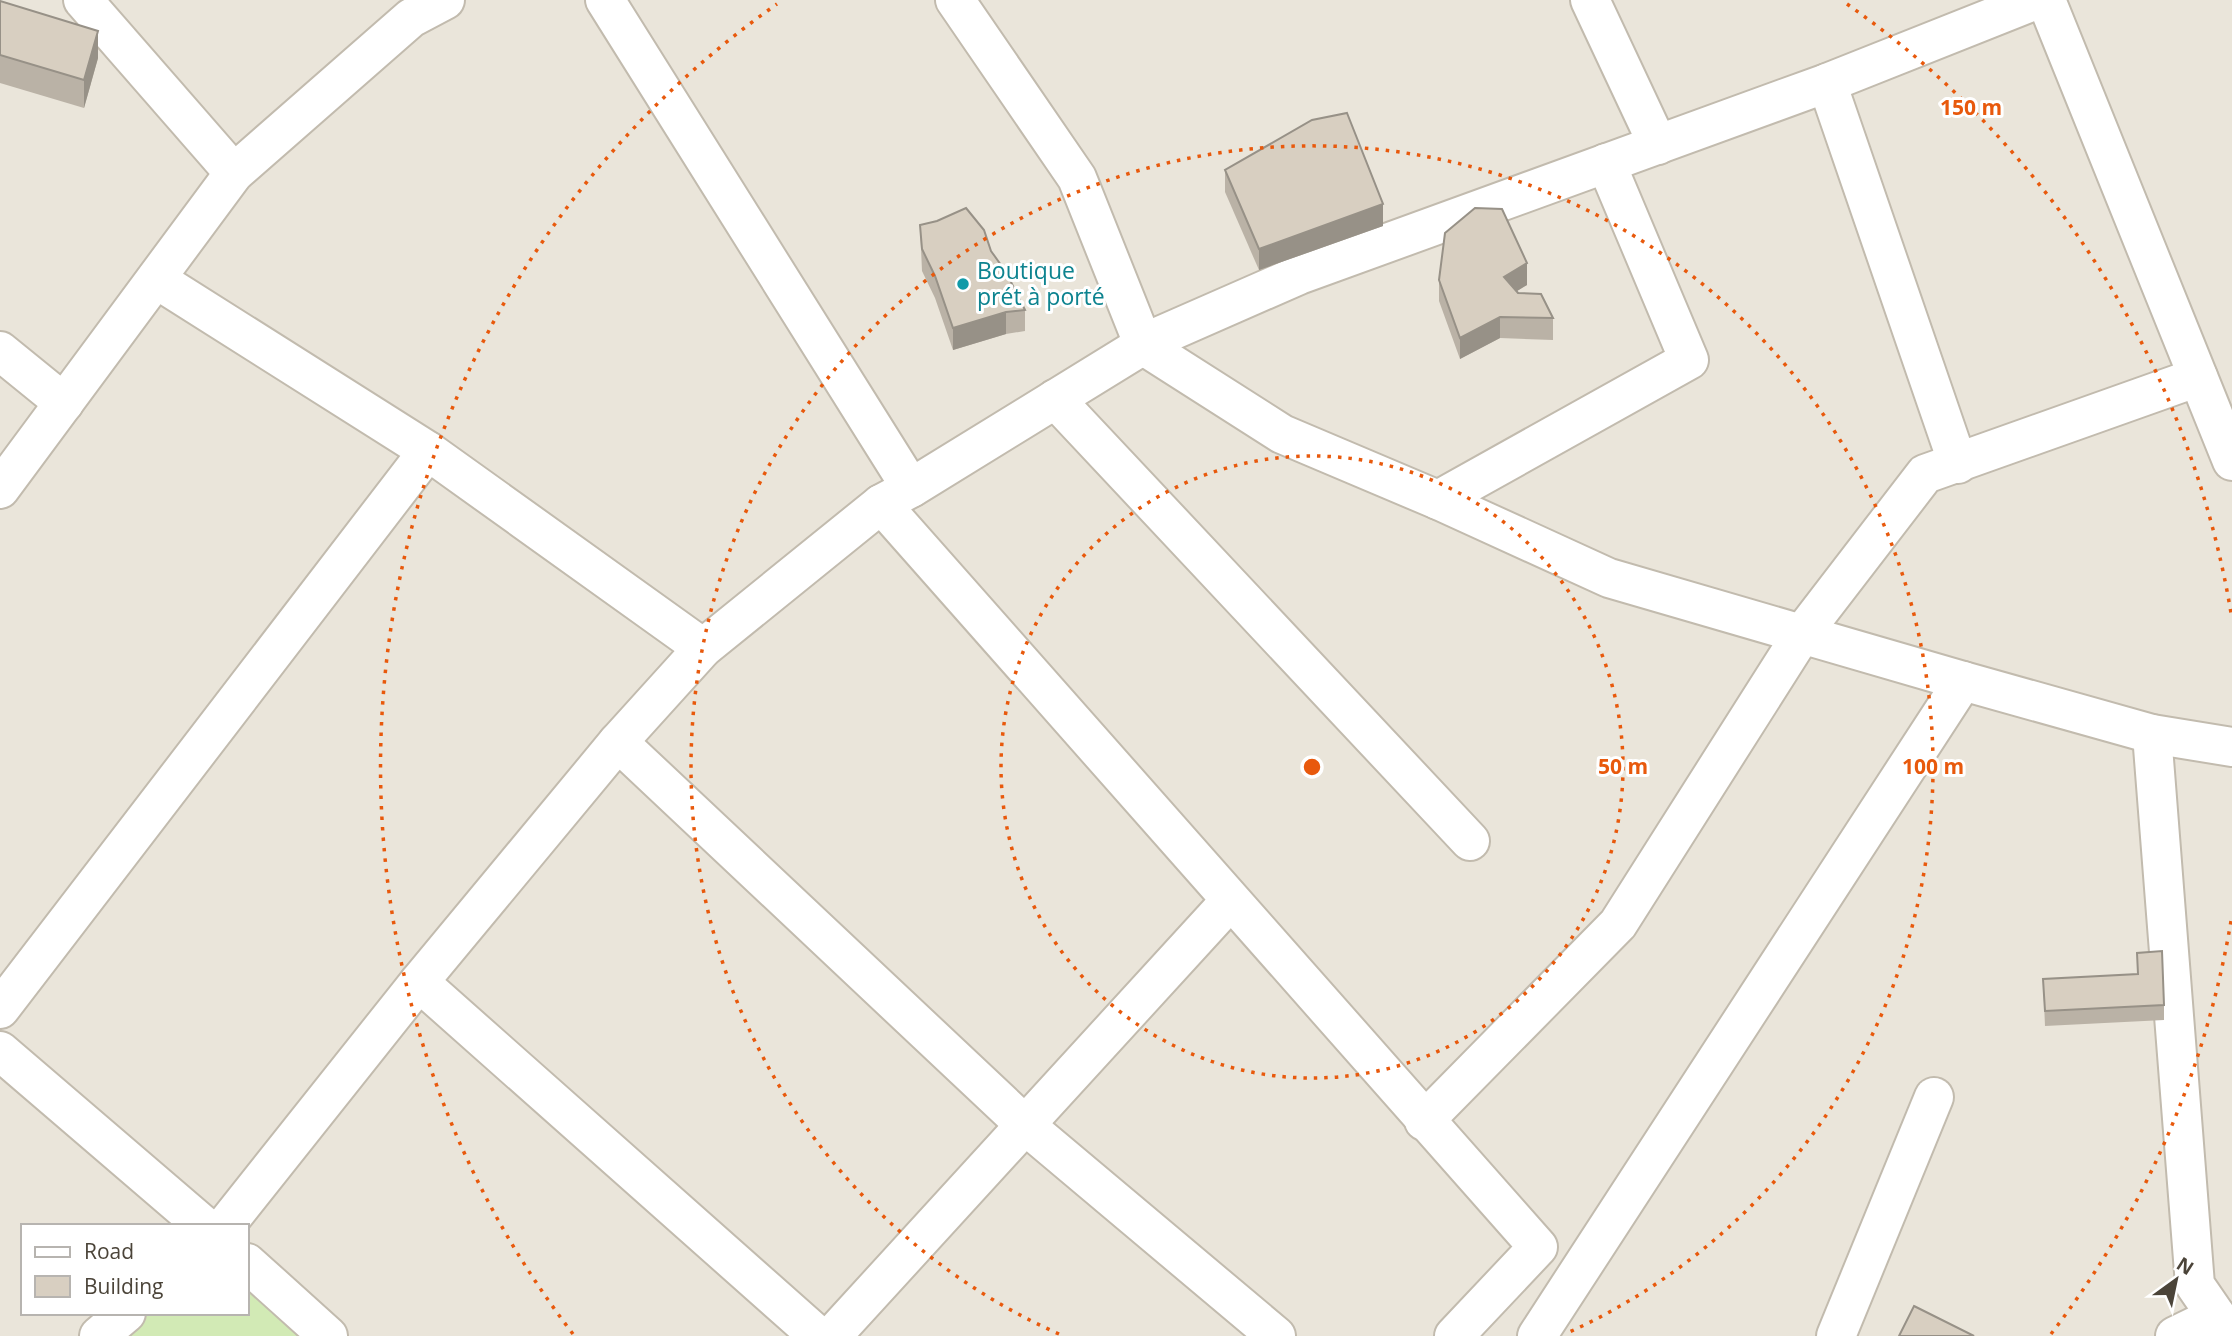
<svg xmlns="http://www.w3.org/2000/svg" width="2232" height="1336" font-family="'Open Sans',sans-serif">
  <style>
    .residential { fill: #eae5da; fill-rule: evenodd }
    .grass { fill: #d2eab5 }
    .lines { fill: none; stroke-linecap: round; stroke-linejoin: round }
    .street-casing { stroke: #c2bbae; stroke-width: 42 }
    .street { stroke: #fff; stroke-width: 38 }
    .wall { fill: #bab2a6 }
    .shaded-wall { fill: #979187 }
    .building { fill: #d8cfc1; stroke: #979187; stroke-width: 2 }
    .ring { fill: none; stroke: #e8590c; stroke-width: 3.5; stroke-dasharray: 3.5 7 }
    .culture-dot { fill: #0f9aa8; stroke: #fff; stroke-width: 2.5 }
    .labels { text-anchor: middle; stroke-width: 6; stroke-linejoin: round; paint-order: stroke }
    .culture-label { font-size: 23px; fill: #0d838f; stroke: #fff; text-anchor: start }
    .centre { fill: #e8590c; stroke: #fff; stroke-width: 3.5 }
    .ring-label { font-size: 21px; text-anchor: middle; font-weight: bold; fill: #e8590c; stroke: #fff; stroke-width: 6; stroke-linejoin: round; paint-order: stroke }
  </style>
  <rect width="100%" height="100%" fill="#f6f3ec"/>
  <!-- residential -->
  <path class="residential" d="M0 0H2232V1336H0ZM23 1226H247V1313H23Z"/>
  <!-- grass -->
  <path class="grass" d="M247 1276 314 1336H116L141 1313H247Z"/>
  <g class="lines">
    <!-- street casing -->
    <g class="street-casing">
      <g id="street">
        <path d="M83 0 234 173"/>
        <path d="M605 0 911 488"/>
        <path d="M955 0 1077 178 1144 346 1282 434 1438 500 1609 578 1963 681 2152 734 2232 747"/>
        <path d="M1590 0 1658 145"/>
        <path d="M2046 0 2232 461"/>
        <path d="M1827 83 1958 464"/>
        <path d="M156 279 428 451 703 648"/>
        <path d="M0 351 64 403"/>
        <path d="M1055 399 1470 841"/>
        <path d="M0 489 234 173 411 18 445 0"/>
        <path d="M1438 500 1689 360 1606 163"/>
        <path d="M881 504 1538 1247 1454 1336"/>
        <path d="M2152 734 2195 1285 2230 1336"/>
        <path d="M618 742 1025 1125 1276 1336"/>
        <path d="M419 982 818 1336"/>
        <path d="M0 1009 428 451"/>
        <path d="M0 1051 204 1226"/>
        <path d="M1424 1121 1618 924 1802 634 1925 474 2198 377"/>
        <path d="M225 1226 419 982 618 742 703 648 881 504 911 488 1153 339 1299 275 1827 83 2036 0"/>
        <path d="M247 1263 328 1336"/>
        <path d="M99 1336 126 1313"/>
        <path d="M832 1336 1230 901"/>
        <path d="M1537 1336 1963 681"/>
        <path d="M1836 1336 1934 1097"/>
        <path d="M2175 1336 2216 1316"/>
      </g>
    </g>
    <!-- street -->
    <use href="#street" class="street"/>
  </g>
  <!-- wall -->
  <g class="wall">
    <path d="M0 1 98 58 84 108 0 83Z"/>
    <path d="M1225 170 1383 226 1259 270 1225 192Z"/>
    <path d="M920 225 991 251 1025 310V331L1006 334 953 350 935 298 922 271Z"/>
    <path d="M1439 280 1527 285 1517 291 1553 318V340L1500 338 1460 359 1439 301Z"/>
    <path d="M2137 953 2164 1005V1020L2045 1026 2043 979 2137 974Z"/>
  </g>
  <!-- shaded-wall -->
  <g class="shaded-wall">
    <path d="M98 31V58L84 108V80Z"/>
    <path d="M1383 204V226L1259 270V249Z"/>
    <path d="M1527 263V285L1504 299V277Z"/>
    <path d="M1006 312V334L953 350V328Z"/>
    <path d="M1500 317V338L1460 359V338Z"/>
  </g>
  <!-- building -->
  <g class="building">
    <path d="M0 1 98 31 84 80 0 55Z"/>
    <path d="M1347 113 1383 204 1259 249 1225 170 1312 120Z"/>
    <path d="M966 208 984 230 991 251 1006 272 1025 310 1006 312 953 328 935 276 922 249 920 225 937 221Z"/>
    <path d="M1475 208 1502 209 1527 263 1504 277 1518 293 1541 294 1553 318 1500 317 1460 338 1439 280 1445 233Z"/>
    <path d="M2162 951 2164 1005 2045 1011 2043 979 2138 974 2137 953Z"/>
    <path d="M1914 1306 1974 1336H1899Z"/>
  </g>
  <!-- distance rings -->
  <g class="ring">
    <circle cx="1312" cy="767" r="311"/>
    <path d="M1059 1334A621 621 0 1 1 1565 1334"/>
    <path d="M2231 921A932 932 0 0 1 2051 1334M573 1334A932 932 0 0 1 777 4M1847 4A932 932 0 0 1 2231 613"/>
  </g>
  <!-- markers -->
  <circle class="culture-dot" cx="963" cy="284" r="7"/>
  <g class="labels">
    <!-- culture labels -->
    <g class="culture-label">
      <text x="977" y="279">Boutique<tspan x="977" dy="26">prét à porté</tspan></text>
    </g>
  </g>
  <circle cx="1312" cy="767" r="10" class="centre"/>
  <g class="ring-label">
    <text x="1971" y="115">150 m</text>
    <text x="1623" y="774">50 m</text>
    <text x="1933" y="774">100 m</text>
  </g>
  <!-- legend -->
  <rect x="21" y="1224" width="228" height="91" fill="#ffffff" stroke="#b7b4b0" stroke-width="2"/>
  <rect x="35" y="1247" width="35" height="10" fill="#ffffff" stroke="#b7b4b0" stroke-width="2"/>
  <text x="84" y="1259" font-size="21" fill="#4b4439">Road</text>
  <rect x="35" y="1276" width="35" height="21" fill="#d8cfc1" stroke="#b7b4b0" stroke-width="2"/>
  <text x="84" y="1294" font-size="21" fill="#4b4439">Building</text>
  <!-- north arrow -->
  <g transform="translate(2176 1280) rotate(33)" stroke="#ffffff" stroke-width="5" paint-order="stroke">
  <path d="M0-5L12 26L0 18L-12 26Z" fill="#4b4439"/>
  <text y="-10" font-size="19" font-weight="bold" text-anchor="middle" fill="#4b4439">N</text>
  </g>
</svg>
